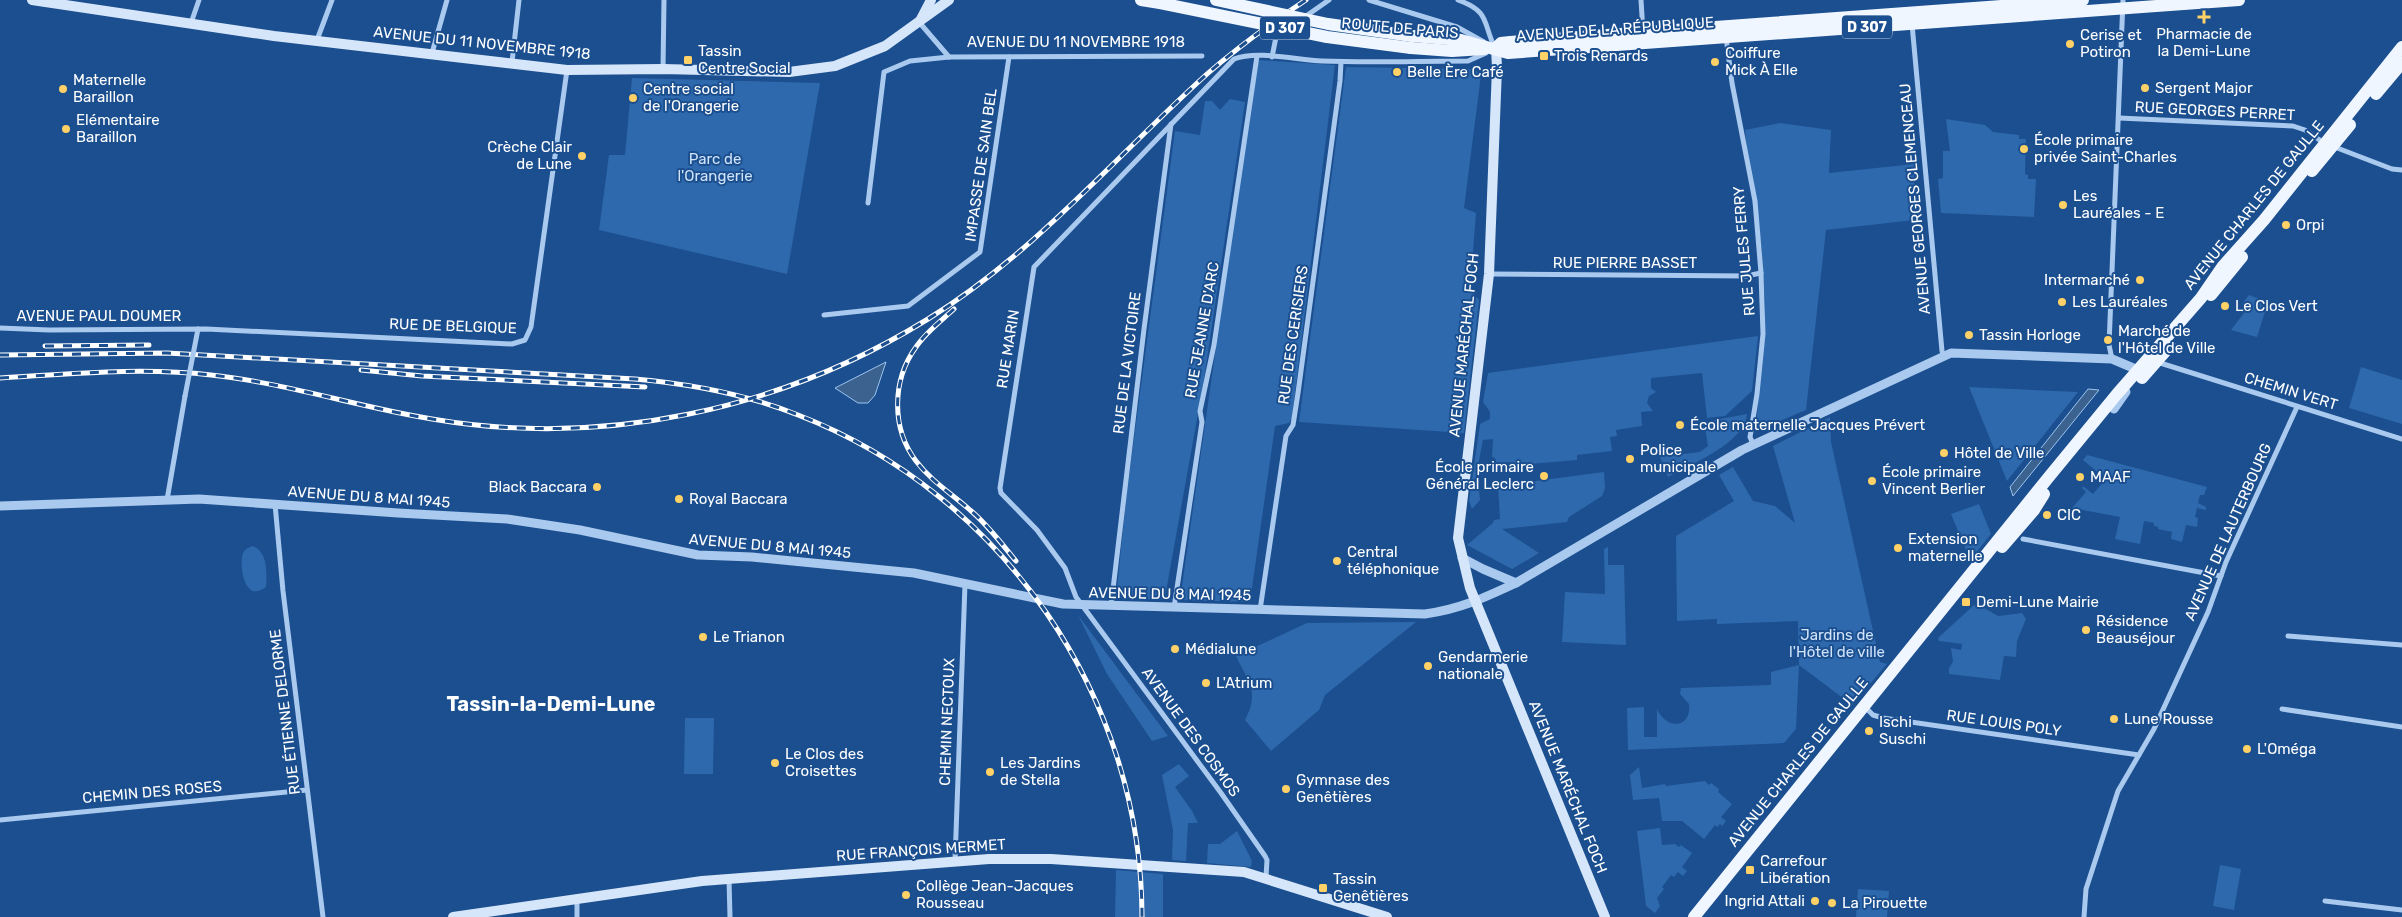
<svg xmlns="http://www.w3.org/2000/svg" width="2402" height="917" font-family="Rubik,sans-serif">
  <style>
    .green { fill: #2e69ad }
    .water { fill: #3c6290; stroke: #9cc4f0 }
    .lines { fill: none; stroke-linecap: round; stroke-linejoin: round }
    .minor { stroke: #a9c9ee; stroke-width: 5 }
    .tertiary { stroke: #a9c9ee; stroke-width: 9 }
    .secondary { stroke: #d6e6fa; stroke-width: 10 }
    .primary { stroke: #f0f6ff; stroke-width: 12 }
    .rail-casing { stroke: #fff; stroke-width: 5 }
    .rail { stroke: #1b4f8f; stroke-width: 3; stroke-dasharray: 9; stroke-linecap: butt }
    .minor-bridge { stroke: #a9c9ee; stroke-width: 5 }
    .primary-bridge { stroke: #f0f6ff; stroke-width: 12 }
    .poi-dot { fill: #ffd166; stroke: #1b4f8f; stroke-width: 2 }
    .labels { text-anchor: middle; stroke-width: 4; stroke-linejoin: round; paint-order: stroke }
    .shield { fill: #1b4f8f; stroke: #bbcadd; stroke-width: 1 }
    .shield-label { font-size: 14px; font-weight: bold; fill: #fff }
    .street-label { font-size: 15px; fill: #fff; stroke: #1b4f8f }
    .poi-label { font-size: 15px; fill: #fff; stroke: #1b4f8f; text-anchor: start }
    .park-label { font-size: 15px; fill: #cfe3fa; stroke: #1b4f8f }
    .district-label { font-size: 20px; font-weight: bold; fill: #fff; stroke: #1b4f8f }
  </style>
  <rect width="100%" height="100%" fill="#1b4f8f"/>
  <!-- green -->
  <g class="green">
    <path d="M1257 60 1335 65 1292 418 1289 423 1275 426 1250 602 1180 600Z"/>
    <path d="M1346 67 1474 69 1481 75 1464 208 1476 213 1470 290 1479 300 1464 433 1299 422Z"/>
    <path d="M632 78 820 83 787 274 599 230 609 155H625Z"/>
    <path d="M1230 99 1245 102 1203 386 1165 597 1174 600 1116 598 1127 491 1175 131 1200 135 1205 101H1212L1220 110Z"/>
    <path d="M1946 119 1985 125 1993 132 2019 135V139H2026L2025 174 2028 175V179H2036L2034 217 1941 213 1938 179 1943 178V151H1950Z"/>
    <path d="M1780 123 1831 130 1829 173 1914 164V220L1826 230 1806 410 1756 431 1765 302 1761 244 1752 201 1745 130Z"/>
    <path d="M2249 295 2268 302 2257 337 2231 330 2247 309 2242 304Z"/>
    <path d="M1758 336 1752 391 1725 416 1707 418 1702 373 1651 378V388L1656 392 1649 396 1647 403 1653 411 1641 412 1642 426 1616 430 1617 436 1610 437 1612 451 1577 455V460L1519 465V468L1510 469V462L1496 463 1495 458 1492 457 1493 439 1483 440 1477 471 1480 500 1472 509 1469 501 1480 424 1490 419V412L1483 402 1488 373Z"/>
    <path d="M2361 367 2402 380V424L2349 408Z"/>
    <path d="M1969 387 2078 392 2007 481Z"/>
    <path d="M1747 414C1745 443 1691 464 1668 477L1660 457 1700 452 1708 446 1704 422Z"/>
    <path d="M1830 417 1831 442 1880 662 1887 664 1852 705 1799 665 1796 729 1784 743 1628 750 1627 708 1644 707V737H1657V709C1666 730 1692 729 1689 704L1680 694 1681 688 1771 685V672L1799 665 1798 621 1717 624V619L1677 621 1676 536 1734 501 1719 475 1733 467 1753 501 1775 506 1795 523 1773 446Z"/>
    <path d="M2087 455 2207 487 2204 495H2200L2198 503 2206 507V510L2197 508 2195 517 2198 518 2197 527 2186 525 2182 542 2171 539 2172 532 2158 529V527L2154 526V523L2144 521 2140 544 2115 539 2120 517 2072 508 2086 492 2082 488 2083 486 2093 494 2106 479 2083 460Z"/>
    <path d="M1604 472 1605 488 1602 496 1569 517 1567 522 1502 529 1539 553 1512 569 1467 545 1493 523 1494 520 1500 519 1498 486Z"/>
    <path d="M1979 504 1991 534 1970 560 1951 514Z"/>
    <path d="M252 546C268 550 267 574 266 587 243 605 239 562 243 553 245 549 248 548 252 546Z"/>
    <path d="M1608 547V565H1624L1626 645 1562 642 1565 592 1605 594 1604 549Z"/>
    <path d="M1974 605 1981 606 1998 616 2022 613 2026 619 2017 641 2016 657 2004 656 2000 680 1949 674V668L1953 662 1951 648 1961 650 1962 644 1939 641 1938 638Z"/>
    <path d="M1078 615 1168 736 1152 741 1107 674Z"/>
    <path d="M1416 622 1325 695 1319 710 1271 751 1245 720C1260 691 1248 682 1236 656L1307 623Z"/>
    <path d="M685 718H714L713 774H684Z"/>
    <path d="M1179 764 1189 776 1175 787 1192 811 1198 823H1188L1186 861 1172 860 1173 830 1162 775Z"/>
    <path d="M1639 767 1642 788 1665 784 1666 786 1705 781 1709 785 1711 783 1719 789 1718 792 1732 804 1721 817 1726 821 1722 826 1720 824 1717 827 1715 825 1704 839 1682 821H1662L1659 798 1633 800 1630 775Z"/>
    <path d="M1660 828 1662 845 1675 844 1679 847 1681 845 1692 853 1682 867 1687 871 1683 876 1678 872 1674 877 1671 875 1662 887 1664 889 1657 898 1660 906 1655 913 1646 906 1637 831Z"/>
    <path d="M1237 831 1252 861 1251 867 1207 863 1208 844H1220Z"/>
    <path d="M2220 865 2241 869 2234 910 2213 906Z"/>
    <path d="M1116 870 1163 874V917H1115Z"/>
    <path d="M1858 889 1889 891 1887 917H1856Z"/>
  </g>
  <!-- water -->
  <g class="water">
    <path d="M886 362 875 395 868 403H858L835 388Z"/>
    <path d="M2088 389 2099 390 2013 496 2010 487Z"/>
  </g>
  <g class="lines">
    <!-- minor -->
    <g class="minor">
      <path d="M1369 0 1457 27 1484 42"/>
      <path d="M1458 0C1491 12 1482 22 1495 48"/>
      <path d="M1641 0 1643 32"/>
      <path d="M919 22 949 57"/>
      <path d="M191 23 199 0"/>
      <path d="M1912 24 1942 351 1944 356"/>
      <path d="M1726 37 1732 83 1755 201 1761 273 1763 334 1757 394 1750 437 1753 444"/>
      <path d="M317 40 332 0"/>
      <path d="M432 53 447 0"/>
      <path d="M1272 57 1276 37 1329 0"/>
      <path d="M512 62 519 0"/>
      <path d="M663 69 664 0"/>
      <path d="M2119 118 2293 126 2305 130 2324 143"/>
      <path d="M2332 146 2392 169 2402 170"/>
      <path d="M868 203 884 72 910 61 949 57 1202 56"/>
      <path d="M1489 274 1746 276 1761 273"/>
      <path d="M824 315 908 306 980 252 1009 57"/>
      <path d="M0 328 49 330 206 329 512 344 525 340 531 327 567 70"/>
      <path d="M2112 359 2109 345 2123 0"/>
      <path d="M2157 362 2402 439"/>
      <path d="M167 500 185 396"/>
      <path d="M275 504 283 591 323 917"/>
      <path d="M2023 539 2221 576"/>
      <path d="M1111 606 1144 329 1171 124"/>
      <path d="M1174 608 1202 422 1200 411 1214 345 1257 56"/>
      <path d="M1260 610 1286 436 1293 425 1298 393 1340 81 1341 62"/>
      <path d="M2288 636 2402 645"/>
      <path d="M1864 706 1873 715 1883 718 2139 755"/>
      <path d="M2282 709 2402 727"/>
      <path d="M0 820 307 790"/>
      <path d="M955 861 965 584"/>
      <path d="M1266 877 1267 860 1265 856 1221 793 1076 597 1065 568 1037 530 1001 493 1000 488 1034 267 1234 59C1257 50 1297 60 1322 61 1370 63 1419 61 1468 61L1486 53"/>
      <path d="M729 879 730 917"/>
      <path d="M2325 901 2402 910"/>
      <path d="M577 917V899"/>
      <path d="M2084 917 2086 889 2118 791 2154 729 2208 612 2226 562 2297 407"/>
    </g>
    <!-- tertiary -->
    <g class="tertiary">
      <path d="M2114 409 2126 392"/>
      <path d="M0 506 199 499 398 513 507 519 580 530 698 555 752 557 914 573 1063 604 1425 614C1460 609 1484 598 1516 583L1742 450 1951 353 2112 359 2138 370V374"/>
      <path d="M1462 558 1483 569 1516 583"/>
    </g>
    <!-- secondary -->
    <g class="secondary">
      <path d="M32 0 274 36 567 70 663 69 789 72 835 66 885 46 949 0"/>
      <path d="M921 19 931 0"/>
      <path d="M1496 48 1497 68 1489 274 1458 538 1470 588 1605 917"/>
      <path d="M453 917 702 881 989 859H1051L1244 872 1387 917"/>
    </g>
    <!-- primary -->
    <g class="primary">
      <path d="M1141 0 1160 3"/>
      <path d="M1412 36 1461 40 1508 53 2239 0"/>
      <path d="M1411 48 1452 51 1484 49"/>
      <path d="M1496 48 1501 43 1510 42 2083 0"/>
      <path d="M2376 94 2402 63"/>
      <path d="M2312 171 2350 125"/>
      <path d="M2211 295 2242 257"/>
      <path d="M2142 378 2170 346"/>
      <path d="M2002 547 2034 510 2044 494"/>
      <path d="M1694 917 2048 478 2117 394 2201 298 2223 266 2264 220 2402 47"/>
    </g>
    <!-- rail casing -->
    <g class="rail-casing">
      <g id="rail">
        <path d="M954 309C941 321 926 332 916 347 892 380 891 428 916 461 931 481 952 494 970 510 988 525 1001 543 1016 561"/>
        <path d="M45 346 149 345"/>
        <path d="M0 355 167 353 635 379C691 384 746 394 798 415 1003 494 1142 698 1142 917"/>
        <path d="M361 370 422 376 645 387"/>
        <path d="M0 378C70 374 141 367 211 375 286 383 358 407 432 419 603 448 781 410 928 319 1035 253 1115 157 1207 74 1238 47 1271 23 1306 0"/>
      </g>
    </g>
    <!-- rail -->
    <use href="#rail" class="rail"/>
    <!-- minor-bridge -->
    <path class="minor-bridge" d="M185 396 198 329"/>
    <!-- primary-bridge -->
    <g class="primary-bridge">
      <path d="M1216 0 1328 24 1412 36"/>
      <path d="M1160 3 1327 37 1411 48"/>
    </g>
  </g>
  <!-- markers -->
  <g class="poi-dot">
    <path d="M2201.5 9.5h5v5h5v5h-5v5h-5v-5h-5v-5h5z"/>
    <circle cx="2070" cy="44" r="5"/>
    <rect x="1539" y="51" width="10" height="10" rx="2.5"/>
    <rect x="683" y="55" width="10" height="10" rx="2.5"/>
    <circle cx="1715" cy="62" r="5"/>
    <circle cx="1397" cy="72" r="5"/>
    <circle cx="2145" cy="88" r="5"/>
    <circle cx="63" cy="89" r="5"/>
    <circle cx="633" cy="98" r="5"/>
    <circle cx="66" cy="129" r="5"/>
    <circle cx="2024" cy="149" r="5"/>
    <circle cx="582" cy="156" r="5"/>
    <circle cx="2063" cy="205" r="5"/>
    <circle cx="2286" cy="225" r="5"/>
    <circle cx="2140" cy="280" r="5"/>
    <circle cx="2062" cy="302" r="5"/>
    <circle cx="2225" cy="306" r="5"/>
    <circle cx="1969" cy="335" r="5"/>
    <circle cx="2108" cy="340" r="5"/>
    <circle cx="1680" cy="425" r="5"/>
    <circle cx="1944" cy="453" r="5"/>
    <circle cx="1630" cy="459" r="5"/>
    <circle cx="1544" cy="476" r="5"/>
    <circle cx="2080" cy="477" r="5"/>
    <circle cx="1872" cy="481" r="5"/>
    <circle cx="597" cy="487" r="5"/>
    <circle cx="679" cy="499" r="5"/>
    <circle cx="2047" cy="515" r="5"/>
    <circle cx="1898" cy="548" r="5"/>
    <circle cx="1337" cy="561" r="5"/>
    <rect x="1961" y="597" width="10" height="10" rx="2.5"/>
    <circle cx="2086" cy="630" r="5"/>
    <circle cx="703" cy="637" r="5"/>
    <circle cx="1175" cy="649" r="5"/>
    <circle cx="1428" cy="666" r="5"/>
    <circle cx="1206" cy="683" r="5"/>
    <circle cx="2114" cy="719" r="5"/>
    <circle cx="1869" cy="731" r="5"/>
    <circle cx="2247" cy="749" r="5"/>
    <circle cx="775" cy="763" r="5"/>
    <circle cx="990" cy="772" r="5"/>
    <circle cx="1286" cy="789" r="5"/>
    <rect x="1745" y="865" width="10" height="10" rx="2.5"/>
    <rect x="1318" y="883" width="10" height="10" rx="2.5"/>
    <circle cx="906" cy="895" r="5"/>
    <circle cx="1815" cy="901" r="5"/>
    <circle cx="1832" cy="903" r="5"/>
  </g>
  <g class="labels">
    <!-- shield labels -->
    <g class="shield">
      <rect x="1842" y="15.5" width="50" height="23" rx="4"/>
      <rect x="1260" y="16.5" width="50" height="23" rx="4"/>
    </g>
    <g class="shield-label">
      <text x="1867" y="32">D 307</text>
      <text x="1285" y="33">D 307</text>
    </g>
    <!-- street labels -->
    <g class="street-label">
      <text transform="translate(1400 28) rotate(5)" y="5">ROUTE DE PARIS</text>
      <text transform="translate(1615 29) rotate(-4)" y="5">AVENUE DE LA RÉPUBLIQUE</text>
      <text x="1076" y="47">AVENUE DU 11 NOVEMBRE 1918</text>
      <text transform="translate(482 43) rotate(6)" y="5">AVENUE DU 11 NOVEMBRE 1918</text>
      <text transform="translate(2215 111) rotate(3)" y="5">RUE GEORGES PERRET</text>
      <text transform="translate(981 165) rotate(-82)" y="5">IMPASSE DE SAIN BEL</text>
      <text transform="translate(1915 199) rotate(-95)" y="5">AVENUE GEORGES CLEMENCEAU</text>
      <text transform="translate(2254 205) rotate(-51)" y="5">AVENUE CHARLES DE GAULLE</text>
      <text transform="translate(1744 251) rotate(-95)" y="5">RUE JULES FERRY</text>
      <text x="1625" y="268">RUE PIERRE BASSET</text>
      <text x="99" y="321">AVENUE PAUL DOUMER</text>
      <text transform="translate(453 326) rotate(2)" y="5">RUE DE BELGIQUE</text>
      <text transform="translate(1202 330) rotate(-80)" y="5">RUE JEANNE D'ARC</text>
      <text transform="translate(1293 335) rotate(-82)" y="5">RUE DES CERISIERS</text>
      <text transform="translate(1464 345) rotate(-84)" y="5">AVENUE MARÉCHAL FOCH</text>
      <text transform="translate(1008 349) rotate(-81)" y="5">RUE MARIN</text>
      <text transform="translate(1127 363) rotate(-83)" y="5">RUE DE LA VICTOIRE</text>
      <text transform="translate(2291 391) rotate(17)" y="5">CHEMIN VERT</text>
      <text transform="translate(369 497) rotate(4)" y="5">AVENUE DU 8 MAI 1945</text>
      <text transform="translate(2228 532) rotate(-66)" y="5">AVENUE DE LAUTERBOURG</text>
      <text transform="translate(770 546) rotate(5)" y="5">AVENUE DU 8 MAI 1945</text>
      <text transform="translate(1170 594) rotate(1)" y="5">AVENUE DU 8 MAI 1945</text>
      <text transform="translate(285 712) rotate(-97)" y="5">RUE ÉTIENNE DELORME</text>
      <text transform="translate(947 722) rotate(-88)" y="5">CHEMIN NECTOUX</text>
      <text transform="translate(2004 723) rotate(8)" y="5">RUE LOUIS POLY</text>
      <text transform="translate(1191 732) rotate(54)" y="5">AVENUE DES COSMOS</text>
      <text transform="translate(1798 762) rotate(-51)" y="5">AVENUE CHARLES DE GAULLE</text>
      <text transform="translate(1568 787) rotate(68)" y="5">AVENUE MARÉCHAL FOCH</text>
      <text transform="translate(152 792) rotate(-5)" y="5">CHEMIN DES ROSES</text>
      <text transform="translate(921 850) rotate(-4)" y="5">RUE FRANÇOIS MERMET</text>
    </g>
    <!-- poi labels -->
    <g class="poi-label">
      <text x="2204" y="39" text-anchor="middle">Pharmacie de<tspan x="2204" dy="17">la Demi-Lune</tspan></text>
      <text x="2080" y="40">Cerise et<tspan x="2080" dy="17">Potiron</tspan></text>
      <text x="698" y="56">Tassin<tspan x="698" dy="17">Centre Social</tspan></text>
      <text x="1725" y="58">Coiffure<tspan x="1725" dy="17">Mick À Elle</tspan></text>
      <text x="1554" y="61">Trois Renards</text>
      <text x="1407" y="77">Belle Ère Café</text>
      <text x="73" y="85">Maternelle<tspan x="73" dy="17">Baraillon</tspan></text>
      <text x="2155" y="93">Sergent Major</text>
      <text x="643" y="94">Centre social<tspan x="643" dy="17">de l'Orangerie</tspan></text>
      <text x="76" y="125">Elémentaire<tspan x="76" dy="17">Baraillon</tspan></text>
      <text x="2034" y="145">École primaire<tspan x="2034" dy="17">privée Saint-Charles</tspan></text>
      <text x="572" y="152" text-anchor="end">Crèche Clair<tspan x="572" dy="17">de Lune</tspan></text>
      <text x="2073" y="201">Les<tspan x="2073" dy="17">Lauréales - E</tspan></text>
      <text x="2296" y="230">Orpi</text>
      <text x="2130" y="285" text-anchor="end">Intermarché</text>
      <text x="2072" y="307">Les Lauréales</text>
      <text x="2235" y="311">Le Clos Vert</text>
      <text x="2118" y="336">Marché de<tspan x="2118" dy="17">l'Hôtel de Ville</tspan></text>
      <text x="1979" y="340">Tassin Horloge</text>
      <text x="1690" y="430">École maternelle Jacques Prévert</text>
      <text x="1640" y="455">Police<tspan x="1640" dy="17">municipale</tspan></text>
      <text x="1954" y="458">Hôtel de Ville</text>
      <text x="1534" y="472" text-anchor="end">École primaire<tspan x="1534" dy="17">Général Leclerc</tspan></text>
      <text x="1882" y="477">École primaire<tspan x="1882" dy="17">Vincent Berlier</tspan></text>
      <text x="2090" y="482">MAAF</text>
      <text x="587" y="492" text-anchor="end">Black Baccara</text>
      <text x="689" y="504">Royal Baccara</text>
      <text x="2057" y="520">CIC</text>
      <text x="1908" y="544">Extension<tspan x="1908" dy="17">maternelle</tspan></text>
      <text x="1347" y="557">Central<tspan x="1347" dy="17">téléphonique</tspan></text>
      <text x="1976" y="607">Demi-Lune Mairie</text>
      <text x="2096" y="626">Résidence<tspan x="2096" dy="17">Beauséjour</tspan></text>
      <text x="713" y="642">Le Trianon</text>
      <text x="1185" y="654">Médialune</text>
      <text x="1438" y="662">Gendarmerie<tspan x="1438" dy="17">nationale</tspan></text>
      <text x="1216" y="688">L'Atrium</text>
      <text x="2124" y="724">Lune Rousse</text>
      <text x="1879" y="727">Ischi<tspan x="1879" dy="17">Suschi</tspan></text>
      <text x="2257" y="754">L'Oméga</text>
      <text x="785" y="759">Le Clos des<tspan x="785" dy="17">Croisettes</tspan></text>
      <text x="1000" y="768">Les Jardins<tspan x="1000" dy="17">de Stella</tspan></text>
      <text x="1296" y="785">Gymnase des<tspan x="1296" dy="17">Genêtières</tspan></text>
      <text x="1760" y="866">Carrefour<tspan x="1760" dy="17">Libération</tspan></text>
      <text x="1333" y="884">Tassin<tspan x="1333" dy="17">Genêtières</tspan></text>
      <text x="916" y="891">Collège Jean-Jacques<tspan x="916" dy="17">Rousseau</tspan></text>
      <text x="1805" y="906" text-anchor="end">Ingrid Attali</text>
      <text x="1842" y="908">La Pirouette</text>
    </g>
    <!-- park labels -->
    <g class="park-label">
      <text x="715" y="164">Parc de<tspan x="715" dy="17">l'Orangerie</tspan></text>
      <text x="1837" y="640">Jardins de<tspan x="1837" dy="17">l'Hôtel de ville</tspan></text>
    </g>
    <!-- district labels -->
    <g class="district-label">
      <text x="551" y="711">Tassin-la-Demi-Lune</text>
    </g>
  </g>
</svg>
